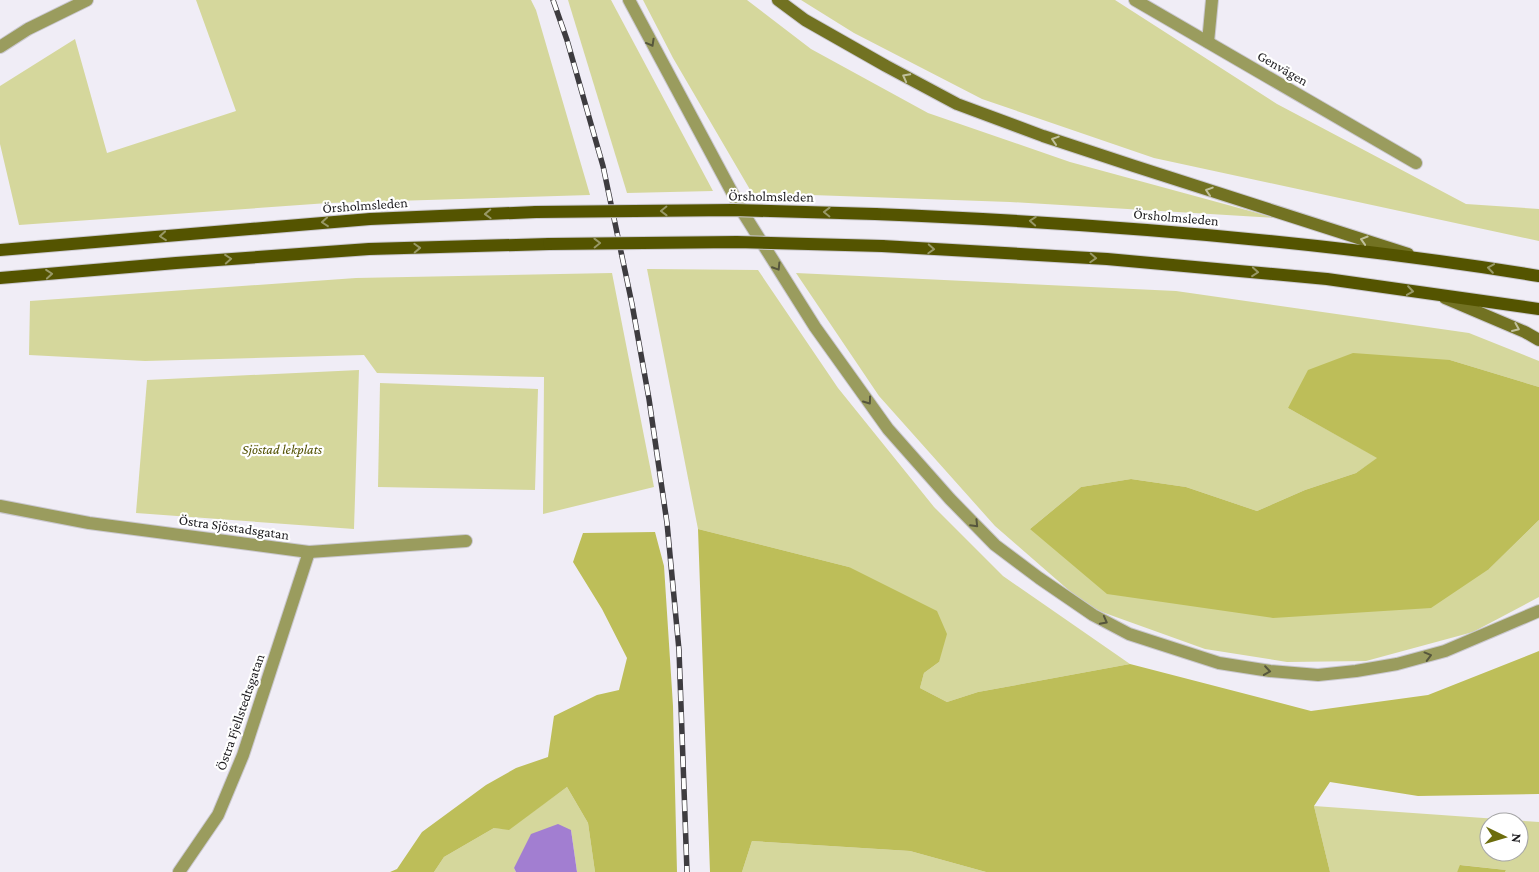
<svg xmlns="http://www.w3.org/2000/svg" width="1539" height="872" font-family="'Crimson Pro',serif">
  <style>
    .green { fill: #d5d79c; fill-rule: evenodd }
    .forest { fill: #bdbe59 }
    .water { fill: #a27ed1 }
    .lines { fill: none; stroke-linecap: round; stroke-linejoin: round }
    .minor-casing { stroke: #cac8cf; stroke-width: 14 }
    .tertiary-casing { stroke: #cac8cf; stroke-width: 14 }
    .secondary-casing { stroke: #cac8cf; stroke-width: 14 }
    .primary-casing { stroke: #cac8cf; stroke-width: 14 }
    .minor { stroke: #9a9c5e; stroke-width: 12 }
    .tertiary { stroke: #9a9c5e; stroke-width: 12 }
    .secondary { stroke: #727222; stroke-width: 12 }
    .primary { stroke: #545400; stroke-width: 12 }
    .rail-casing { stroke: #3e3c40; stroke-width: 5.5 }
    .rail { stroke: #fff; stroke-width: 4; stroke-dasharray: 11; stroke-linecap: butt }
    .primary-bridge-casing { stroke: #cac8cf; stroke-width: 14; stroke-linecap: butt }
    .primary-bridge { stroke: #545400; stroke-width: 12 }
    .oneway { stroke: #56563c }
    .oneway2 { stroke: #c0c09c }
    .oneway3 { stroke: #989866 }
    .labels { text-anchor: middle; stroke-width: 4.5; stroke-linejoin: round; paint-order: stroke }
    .street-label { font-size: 14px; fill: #1e1d20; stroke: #fff }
    .park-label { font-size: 14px; font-style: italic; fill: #515000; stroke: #fff }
  </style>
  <rect width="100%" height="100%" fill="#f0edf6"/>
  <!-- green -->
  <g class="green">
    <path d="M196 0H531L536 10 590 195 328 203 19 225 0 144V86L75 39 107 153 236 111Z"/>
    <path d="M568 0H611L713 191 627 193Z"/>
    <path d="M643 0H747L811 49 928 113 1070 162 1276 218 1010 202 752 193 673 58Z"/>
    <path d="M801 0H1115L1277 104 1466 204 1539 209V241L1154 158 982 99 854 33Z"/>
    <path d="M647 269 758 270 838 388 934 507 1003 576 1130 664 978 692 947 702 920 688 924 673 939 662 849 567 698 529Z"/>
    <path d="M612 273 654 487 543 514 544 377 377 373 364 355 145 361 29 355 30 301 356 278Z"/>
    <path d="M796 273 1176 291 1469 333 1539 361V387L1450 360 1288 408 1378 458 1356 473 1305 490 1257 511 1186 487 1131 479 1081 487 1030 529 1489 569 1539 520V597L1473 632 1366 661 1287 662 1205 649 1088 607 995 526 879 396Z"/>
    <path d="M359 370 354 529 136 513 147 380Z"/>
    <path d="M380 383 538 389 535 490 378 487Z"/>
    <path d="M567 787 588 823 595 872H577L571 830 514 868 516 872H434L444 857 494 828 509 829Z"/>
    <path d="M1314 806 1539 822V872H1505L1506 870 1461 865 1457 872H1330ZM1489 822H1519V852H1489Z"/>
    <path d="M752 841 910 851 986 872H742Z"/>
  </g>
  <!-- forest -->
  <g class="forest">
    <path d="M1353 353 1450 360 1539 387V520L1489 569 1431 608 1273 618 1107 594 1030 529 1081 487 1131 479 1186 487 1257 511 1305 490 1356 473 1377 458 1288 408 1308 370Z"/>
    <path d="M698 529 849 567 937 611 947 634 939 662 924 673 920 688 947 702 978 692 1130 664 1311 711 1428 695 1539 651V794L1418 796 1330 782 1314 806 1330 872H986L910 851 752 841 742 872H710Z"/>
    <path d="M655 532 664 566 673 706 677 872H595L588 823 567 787 509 830 494 828 444 857 434 872H390L397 869 422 832 486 785 516 768 548 757 554 716 597 695 619 690 627 658 602 609 573 562 583 533Z"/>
    <path d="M1460 865 1506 870 1505 872H1457Z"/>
  </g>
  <!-- water -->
  <path class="water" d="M558 824 571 830 577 872H516L514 868 531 834Z"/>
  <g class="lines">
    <!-- minor casing -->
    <g class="minor-casing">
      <g id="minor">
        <path d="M1135 0 1416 163"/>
        <path d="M1208 42 1212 0"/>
        <path d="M0 47 28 29 87 0"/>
        <path d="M0 506 89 523 309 552 466 541"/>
        <path d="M179 872 218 815 243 755 309 552"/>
      </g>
    </g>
    <!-- tertiary casing -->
    <g class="tertiary-casing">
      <path id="tertiary" d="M629 0 742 211 815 327 888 429 950 499 995 545 1039 578 1093 615 1129 634 1219 663 1270 671 1318 675 1356 671 1397 664 1445 651 1539 611"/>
    </g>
    <!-- secondary casing -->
    <g class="secondary-casing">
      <g id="secondary">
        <path d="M778 0 805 20 886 66 957 104 1043 136 1134 166 1408 254"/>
        <path d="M1445 298 1525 332 1539 340"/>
      </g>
    </g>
    <!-- primary casing -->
    <g class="primary-casing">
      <g id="primary">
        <path d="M875 214C1097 223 1320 240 1539 276"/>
        <path d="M882 246 1107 259 1327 279 1539 309"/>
        <path d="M0 250 370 219 536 212"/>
        <path d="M0 278 176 263 369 249 549 244"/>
      </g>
    </g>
    <!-- minor -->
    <use href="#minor" class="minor"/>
    <!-- tertiary -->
    <use href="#tertiary" class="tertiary"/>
    <!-- secondary -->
    <use href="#secondary" class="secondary"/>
    <!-- primary -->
    <use href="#primary" class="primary"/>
    <!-- rail casing -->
    <g class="rail-casing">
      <path id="rail" d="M553 0 567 40 603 166 632 304 649 399 667 523 679 650 687 872"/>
    </g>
    <!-- rail -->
    <use href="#rail" class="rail"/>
    <!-- primary-bridge casing -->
    <g class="primary-bridge-casing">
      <g id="primary-bridge">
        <path d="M536 212 733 210 875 214"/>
        <path d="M549 244 737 242 882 246"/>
      </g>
    </g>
    <!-- primary-bridge -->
    <use href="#primary-bridge" class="primary-bridge"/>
  </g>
  <!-- one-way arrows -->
  <defs><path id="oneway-chevron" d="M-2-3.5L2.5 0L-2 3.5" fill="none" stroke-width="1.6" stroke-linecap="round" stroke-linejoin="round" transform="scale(1.25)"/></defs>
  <g class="oneway">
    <use href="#oneway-chevron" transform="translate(651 43) rotate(61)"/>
    <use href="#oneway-chevron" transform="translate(777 267) rotate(58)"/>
    <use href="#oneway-chevron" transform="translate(868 401) rotate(54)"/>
    <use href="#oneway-chevron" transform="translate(975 524) rotate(46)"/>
    <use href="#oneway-chevron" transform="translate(1104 621) rotate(28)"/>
    <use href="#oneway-chevron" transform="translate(1428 656) rotate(-15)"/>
    <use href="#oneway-chevron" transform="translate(1267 671) rotate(8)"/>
  </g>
  <g class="oneway2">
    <use href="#oneway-chevron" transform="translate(906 77) rotate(-152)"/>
    <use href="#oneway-chevron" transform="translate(1055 140) rotate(-162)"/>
    <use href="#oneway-chevron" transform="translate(1209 191) rotate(-162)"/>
    <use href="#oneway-chevron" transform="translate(1364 240) rotate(-163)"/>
    <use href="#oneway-chevron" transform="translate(1516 328) rotate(23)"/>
  </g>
  <g class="oneway3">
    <use href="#oneway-chevron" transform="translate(664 211) rotate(179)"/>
    <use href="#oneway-chevron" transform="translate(827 212) rotate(-179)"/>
    <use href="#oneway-chevron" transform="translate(488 214) rotate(178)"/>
    <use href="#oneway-chevron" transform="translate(1033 221) rotate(-176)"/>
    <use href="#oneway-chevron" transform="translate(325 222) rotate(175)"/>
    <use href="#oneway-chevron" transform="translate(163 236) rotate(175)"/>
    <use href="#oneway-chevron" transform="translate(597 243) rotate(-1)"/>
    <use href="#oneway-chevron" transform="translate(417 248) rotate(-2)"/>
    <use href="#oneway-chevron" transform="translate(931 249) rotate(3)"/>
    <use href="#oneway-chevron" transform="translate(1093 258) rotate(3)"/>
    <use href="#oneway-chevron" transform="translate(228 259) rotate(-4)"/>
    <use href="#oneway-chevron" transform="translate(1491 268) rotate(-172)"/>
    <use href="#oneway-chevron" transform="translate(1255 272) rotate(5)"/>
    <use href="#oneway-chevron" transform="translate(49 274) rotate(-5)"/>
    <use href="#oneway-chevron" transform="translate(1410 291) rotate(8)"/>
  </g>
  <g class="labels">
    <!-- street labels -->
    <g class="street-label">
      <text transform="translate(1283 68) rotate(30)" y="5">Genvägen</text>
      <text transform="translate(771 196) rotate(1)" y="5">Örsholmsleden</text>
      <text transform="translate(365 205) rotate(-4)" y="5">Örsholmsleden</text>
      <text transform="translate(1176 217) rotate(5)" y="5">Örsholmsleden</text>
      <text transform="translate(234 527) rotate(8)" y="5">Östra Sjöstadsgatan</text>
      <text transform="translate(240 712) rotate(-71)" y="5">Östra Fjellstedtsgatan</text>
    </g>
    <!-- park labels -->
    <g class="park-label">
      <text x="282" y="454">Sjöstad lekplats</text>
    </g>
  </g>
  <!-- north arrow -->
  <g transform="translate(1504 837) rotate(95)"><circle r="24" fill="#ffffff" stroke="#a5a5a6"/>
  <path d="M0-4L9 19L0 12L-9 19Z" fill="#6d6d0d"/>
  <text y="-8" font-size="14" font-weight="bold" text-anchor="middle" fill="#1e1d20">N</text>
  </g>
</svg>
